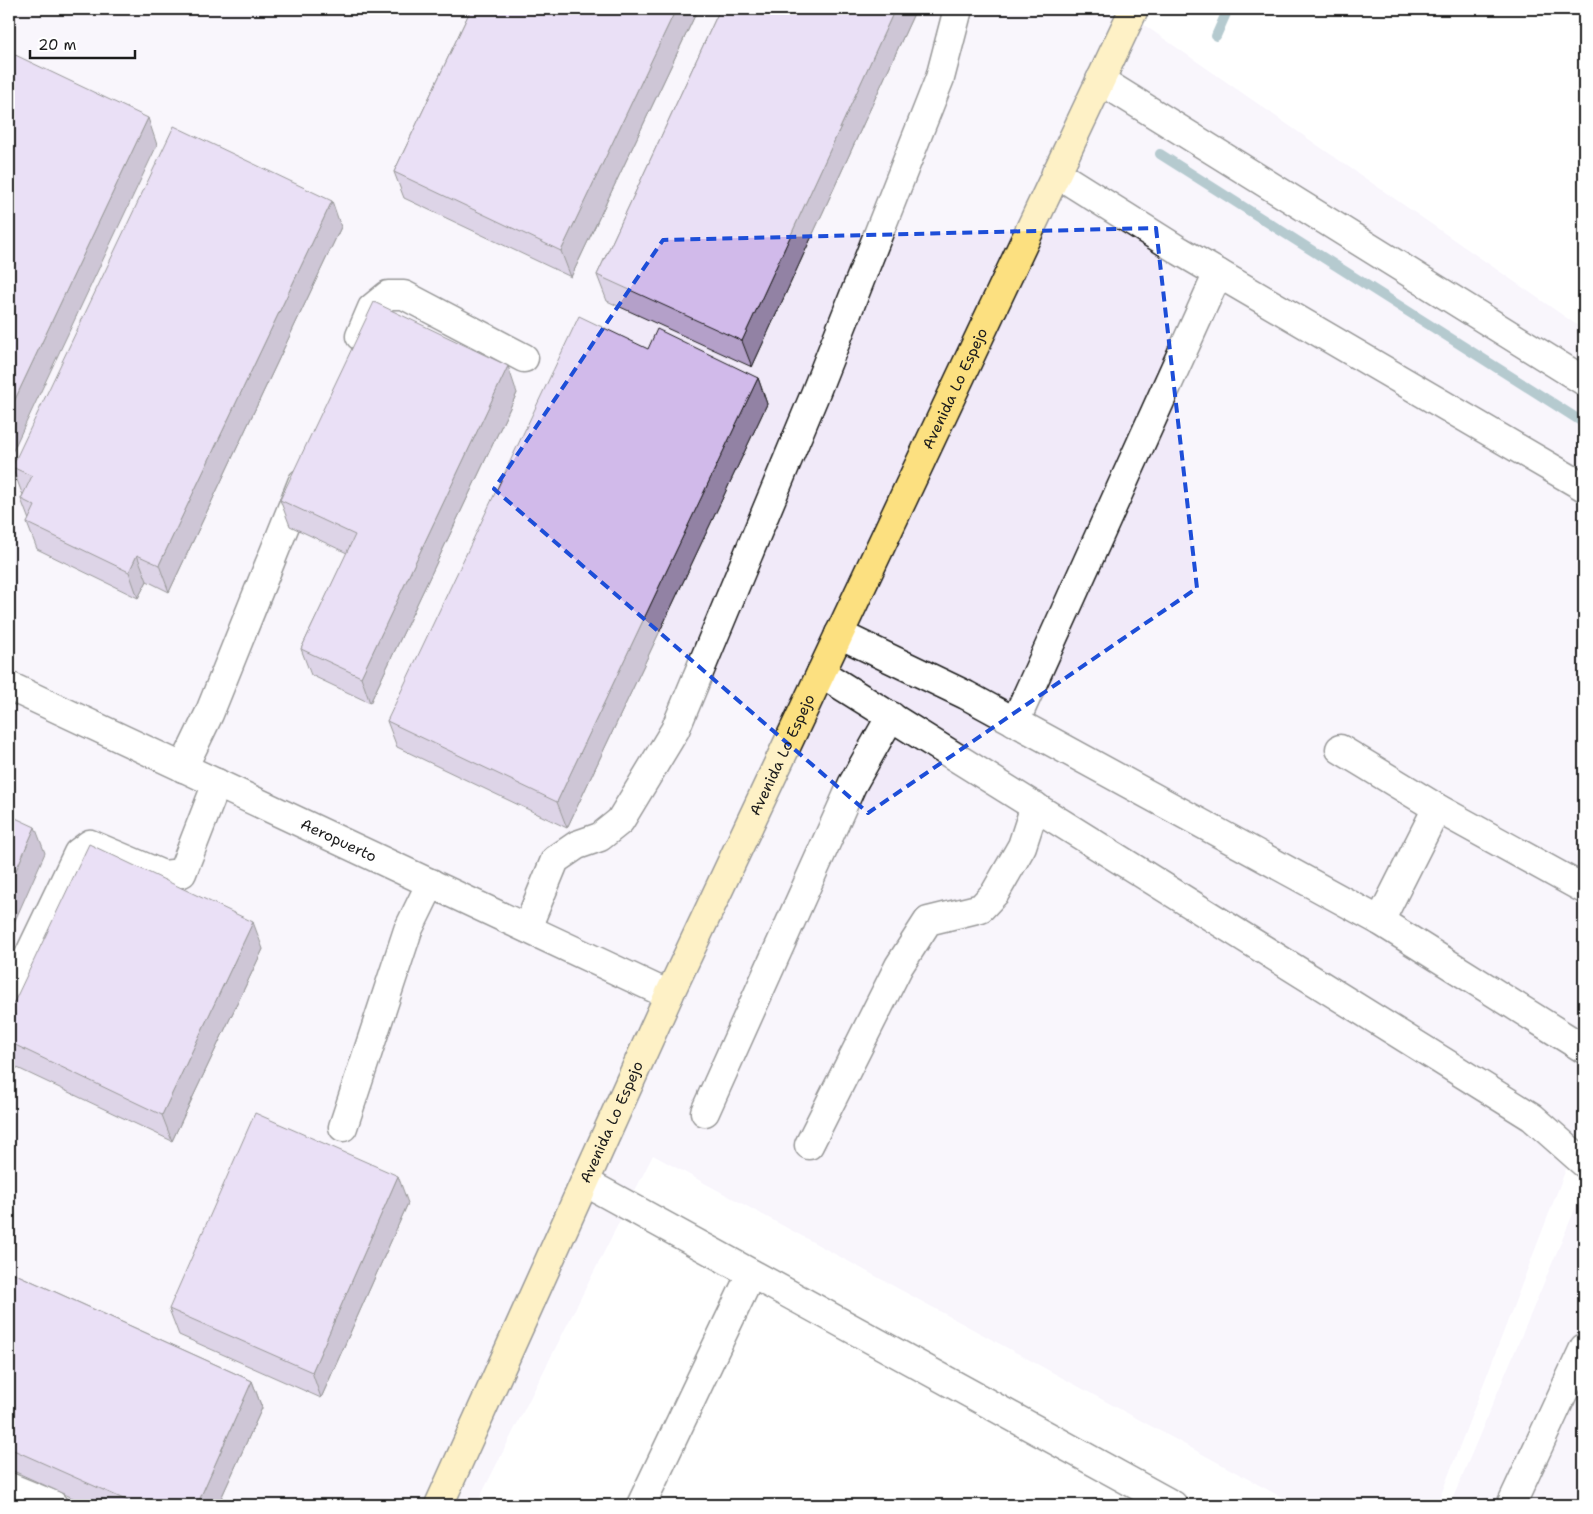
<svg xmlns="http://www.w3.org/2000/svg" width="1593" height="1514" font-family="'Shantell Sans',sans-serif">
  <style>
    .built { fill: #f1eaf9 }
    .lines { fill: none; stroke-linecap: round; stroke-linejoin: round }
    .stream { stroke: #5c8a95; stroke-width: 10 }
    .minor-casing { stroke: #1c1c1c; stroke-width: 31 }
    .major-casing { stroke: #1c1c1c; stroke-width: 31 }
    .minor { stroke: #fff; stroke-width: 28 }
    .major { stroke: #fce080; stroke-width: 28 }
    .wall { fill: #b4a0c9; stroke: #1c1c1c }
    .shaded-wall { fill: #9282a4; stroke: #1c1c1c }
    .building { fill: #d1baea; stroke: #1c1c1c }
    .marked { fill: none; stroke: #1d4ed8; stroke-width: 4; stroke-dasharray: 10 6; stroke-linejoin: round }
    .labels { text-anchor: middle; stroke-width: 4.5; stroke-linejoin: round; paint-order: stroke }
    .street-label { font-size: 15px; fill: #1c1c1c; stroke: #fff }
  </style>
  <rect width="100%" height="100%" fill="#fff"/>
  <filter id="ink" filterUnits="userSpaceOnUse"><feTurbulence type="fractalNoise" baseFrequency=".02" numOctaves="2"/><feDisplacementMap in="SourceGraphic" scale="10" xChannelSelector="R" yChannelSelector="G"/><feConvolveMatrix kernelMatrix="1 2 1 2 8 2 1 2 1" color-interpolation-filters="sRGB"/></filter>
  <g filter="url(#ink)">
    <!-- built -->
    <g class="built">
      <path d="M9 9H1121L1584 330V1122L1437 1505H1296L653 1155 476 1505H9Z"/>
      <path d="M1584 1188V1505H1450Z"/>
    </g>
    <g class="lines">
      <!-- stream -->
      <g class="stream">
        <path d="M1216 36 1228 9"/>
        <path d="M1160 154 1584 423"/>
      </g>
      <!-- minor casing -->
      <g class="minor-casing">
        <g id="minor">
          <path d="M1100 80 1584 381"/>
          <path d="M1056 173 1180 251 1584 487"/>
          <path d="M360 336 372 308 388 295H404L524 358"/>
          <path d="M839 634 966 695 1380 921 1584 1049"/>
          <path d="M821 673 1532 1117 1584 1163"/>
          <path id="s1" d="M9 686 669 995"/>
          <path d="M1015 722 1218 273"/>
          <path d="M1340 749 1437 808 1584 889"/>
          <path d="M183 768 209 714 302 483"/>
          <path d="M1380 921 1437 808"/>
          <path d="M527 928 555 860 577 845 600 837 620 821 675 730 815 394 940 78 958 9"/>
          <path d="M9 997 78 853 90 844 163 875 182 873 217 783"/>
          <path d="M705 1112 852 785 891 716"/>
          <path d="M343 1127 408 930 431 883"/>
          <path d="M809 1145 899 966 928 921 981 908 995 893 1022 846 1035 806"/>
          <path d="M585 1182 1173 1505"/>
          <path d="M9 1487 53 1505"/>
          <path d="M641 1505 751 1274"/>
          <path d="M1511 1505 1584 1348"/>
        </g>
      </g>
      <!-- major casing -->
      <g class="major-casing">
        <g id="major">
          <path id="s2" d="M439 1505 669 995 1134 9"/>
        </g>
      </g>
      <!-- minor -->
      <use href="#minor" class="minor"/>
      <!-- major -->
      <use href="#major" class="major"/>
    </g>
    <!-- wall -->
    <g class="wall">
      <path d="M471 9H698L571 277 404 198 394 172Z"/>
      <path d="M720 9H916L752 367 607 301 597 275Z"/>
      <path d="M341 227 169 592 147 581 138 598 37 549 27 523 29 520 21 499 23 494 22 493 12 467Z"/>
      <path d="M648 349 758 378 767 404 567 828 397 747 387 721Z"/>
      <path d="M517 393 370 703 311 675 301 649 347 553 290 526 280 500Z"/>
      <path d="M263 949 172 1141 9 1064V1013Z"/>
      <path d="M408 1203 321 1398 179 1335 169 1309Z"/>
      <path d="M9 1271 252 1381 262 1408 218 1505H88L9 1469Z"/>
    </g>
    <!-- shaded-wall -->
    <g class="shaded-wall">
      <path d="M676 9H698L571 277 561 251Z"/>
      <path d="M895 9H916L752 367 742 341Z"/>
      <path d="M148 118 157 145 9 459V412Z"/>
      <path d="M332 201 341 227 169 592 159 565Z"/>
      <path d="M508 366 517 393 370 703 361 677Z"/>
      <path d="M758 378 767 404 567 828 557 802Z"/>
      <path d="M137 555 147 581 138 598 129 572Z"/>
      <path d="M35 827 45 853 9 934V886Z"/>
      <path d="M253 922 263 949 172 1141 162 1115Z"/>
      <path d="M398 1176 408 1203 321 1398 312 1372Z"/>
      <path d="M252 1381 262 1408 218 1505H197Z"/>
    </g>
    <!-- building -->
    <g class="building">
      <path d="M471 9H676L561 251 394 172Z"/>
      <path d="M720 9H895L742 341 597 275Z"/>
      <path d="M9 52 148 118 9 412Z"/>
      <path d="M174 126 332 201 159 565 137 555 129 572 27 523 35 506 21 499 32 476 12 467Z"/>
      <path d="M374 302 508 366 361 677 301 649 355 535 280 500Z"/>
      <path d="M579 316 648 349 657 329 758 378 557 802 387 721Z"/>
      <path d="M9 815 35 827 9 886Z"/>
      <path d="M89 844 253 922 162 1115 9 1042V1013Z"/>
      <path d="M255 1113 398 1176 312 1372 169 1309Z"/>
      <path d="M9 1271 252 1381 197 1505H137L9 1448Z"/>
    </g>
  </g>
  <!-- marked area -->
  <path d="M0 0H1593V1514H0ZM1156 228 1197 588 868 813 494 489 663 240Z" fill="#fff" fill-opacity=".55" fill-rule="evenodd"/>
  <path class="marked" d="M1156 228 1197 588 868 813 494 489 663 240Z"/>
  <g class="labels">
    <!-- street labels -->
    <g class="street-label">
      <text dy="5" stroke="none"><textPath href="#s2" startOffset="1230">Avenida Lo Espejo</textPath></text>
      <text dy="5" stroke="none"><textPath href="#s2" startOffset="825">Avenida Lo Espejo</textPath></text>
      <text dy="5" stroke="none"><textPath href="#s1" startOffset="364">Aeropuerto</textPath></text>
      <text dy="5" stroke="none"><textPath href="#s2" startOffset="420">Avenida Lo Espejo</textPath></text>
    </g>
  </g>
  <!-- margin -->
  <rect width="1593" height="1514" fill="none" stroke="#fff" stroke-width="30"/>
  <rect x="15" y="15" width="1563" height="1484" fill="none" stroke="#1c1c1c" stroke-width="2" filter="url(#ink)"/>
  <!-- scale -->
  <path d="M30 50v8h105v-8" fill="none" stroke="#1c1c1c" stroke-width="2.5"/>
  <text x="38" y="50" font-size="15" fill="#1c1c1c" stroke="#ffffff" stroke-width="4" paint-order="stroke">20 m</text>
</svg>
